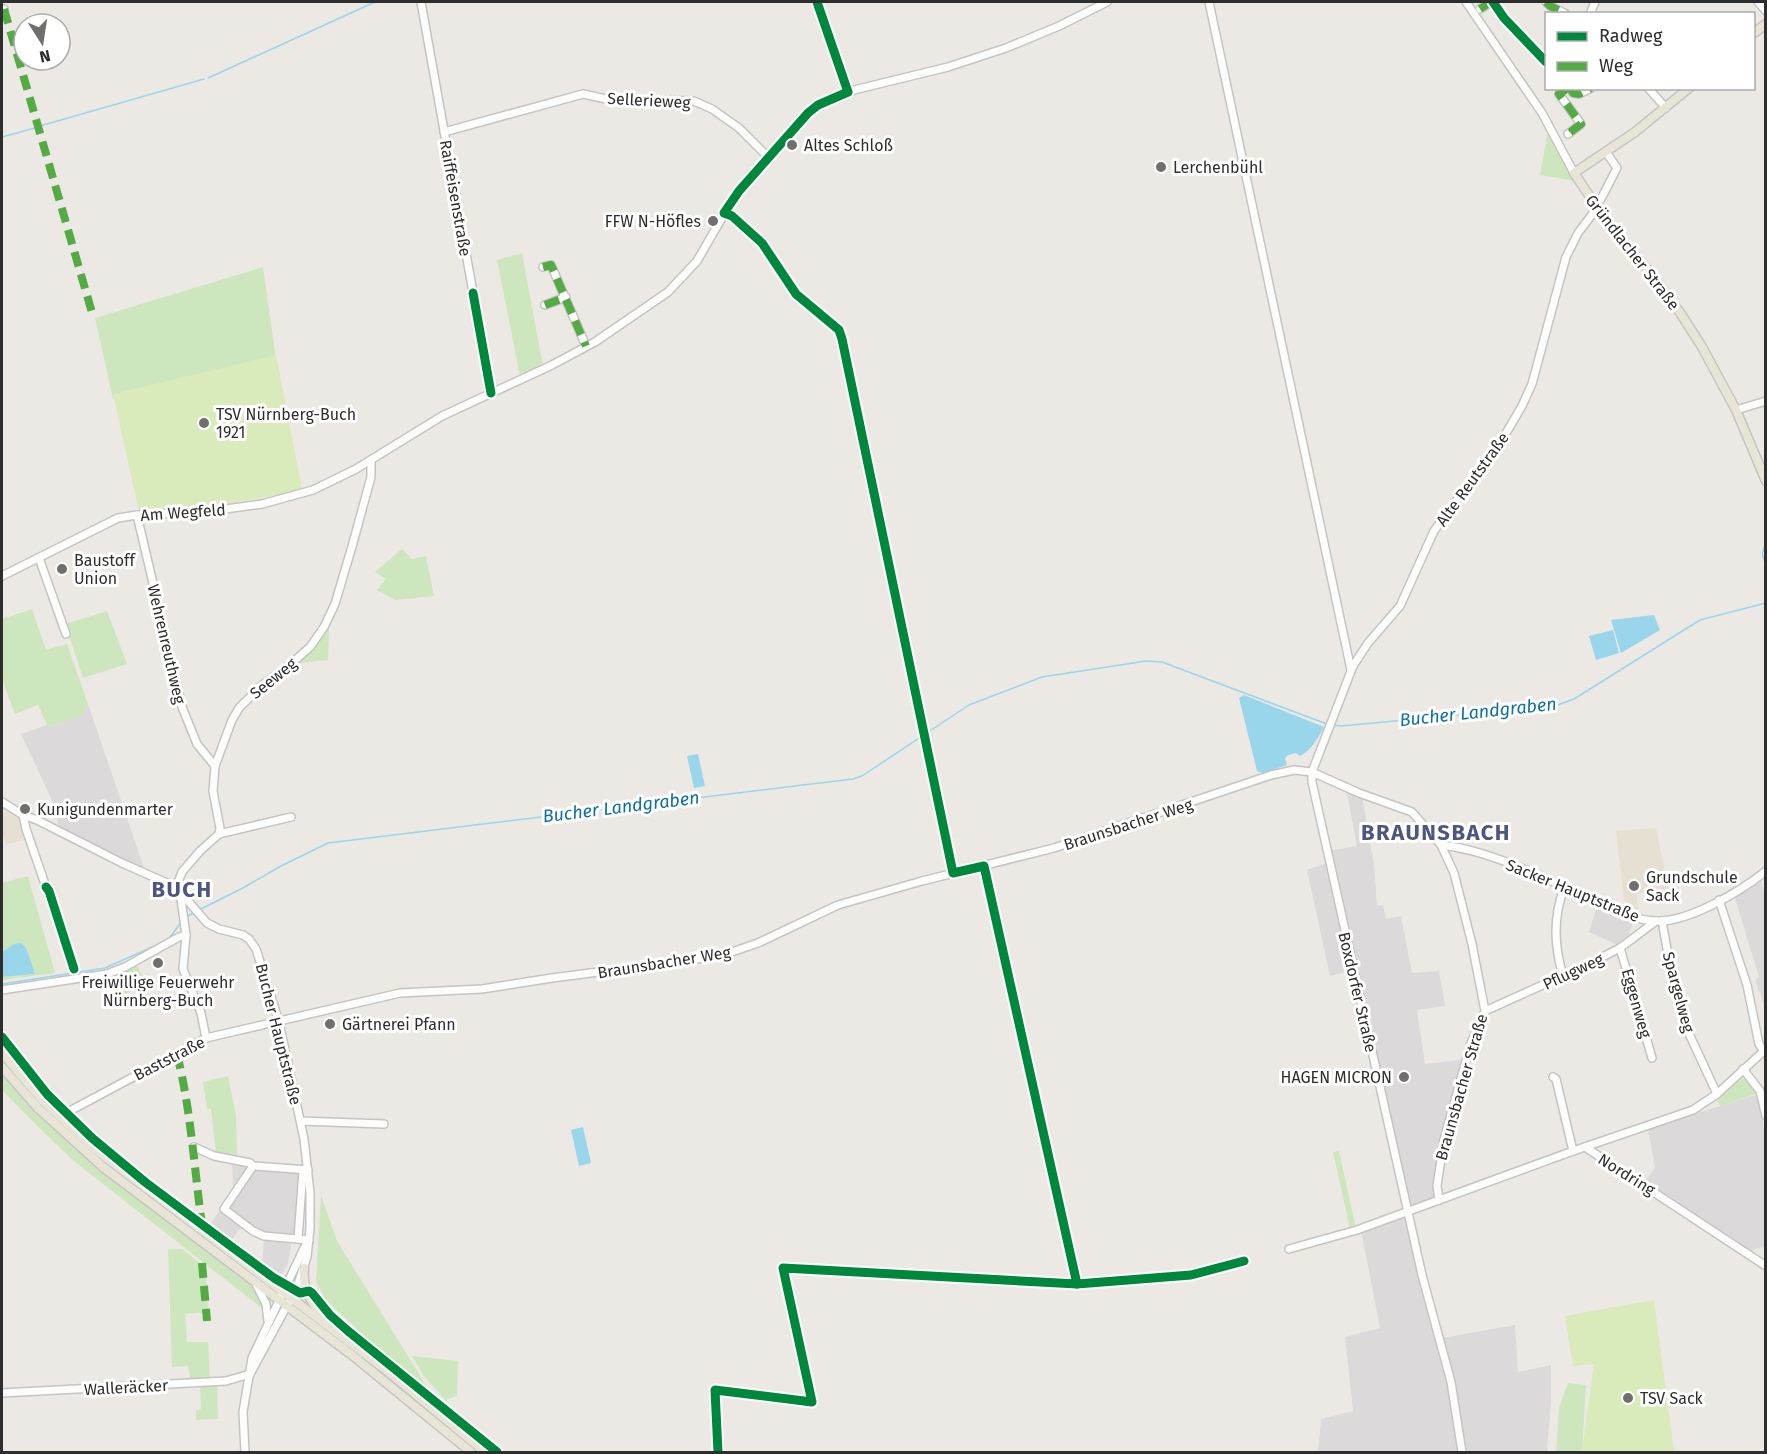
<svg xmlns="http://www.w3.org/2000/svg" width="1767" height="1454" font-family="'Fira Sans',sans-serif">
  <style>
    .industrial { fill: #dcd9db }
    .education { fill: #e6e0d3 }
    .green { fill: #cee6be }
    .pitch { fill: #d9eabb }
    .water { fill: #99d6ec }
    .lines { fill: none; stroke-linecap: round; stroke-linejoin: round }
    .stream { stroke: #99d6ec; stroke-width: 1.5 }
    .minor-casing { stroke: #c5c4c5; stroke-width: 10 }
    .major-casing { stroke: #c6c5c4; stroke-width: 11 }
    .minor { stroke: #fcfcfb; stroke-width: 7 }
    .major { stroke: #e8e4d6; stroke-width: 8 }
    .quiet { stroke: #54ab44; stroke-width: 8; stroke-dasharray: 15 8; stroke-linecap: butt }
    .cycleway-casing { stroke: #fff; stroke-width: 13 }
    .cycleway { stroke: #00873e; stroke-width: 9 }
    .poi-dot { fill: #706f6e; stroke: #fff; stroke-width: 2 }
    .labels { text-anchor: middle; stroke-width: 6; stroke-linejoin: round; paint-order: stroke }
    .street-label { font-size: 16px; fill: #2e2e2e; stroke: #fff }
    .poi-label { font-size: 16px; fill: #2e2e2e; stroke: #fff; text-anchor: start }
    .water-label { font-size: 18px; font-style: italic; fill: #0d6fa3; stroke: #fff }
    .district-label { font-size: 22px; font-weight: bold; letter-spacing: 1.5px; fill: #4d5680; stroke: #fff }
  </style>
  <rect width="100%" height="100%" fill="#ece8e4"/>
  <!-- industrial -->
  <g class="industrial">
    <path d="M88 704 145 871 58 825 57 811 21 734 47 725 53 726 83 715Z"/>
    <path d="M1347 793 1362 795 1374 865 1377 906 1383 905 1386 919 1401 916 1412 973 1439 971 1445 1006 1417 1010 1425 1064 1461 1060 1434 1199 1408 1208 1355 970 1330 976 1307 870 1327 863 1329 851 1357 846Z"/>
    <path d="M1761 878 1766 902 1765 1007 1755 980 1759 977 1734 895Z"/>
    <path d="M1597 906 1634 921 1626 940 1618 945 1589 932Z"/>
    <path d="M1758 1094 1765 1135V1247L1746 1251 1645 1181 1655 1168 1648 1129Z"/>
    <path d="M232 1162 300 1172 295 1234 292 1240 288 1264 282 1274 274 1275 262 1267 264 1238 243 1225 229 1243 208 1227 235 1189 233 1187Z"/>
    <path d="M1402 1217 1406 1220 1416 1266 1438 1335 1442 1338 1515 1325 1518 1372 1551 1365V1402L1547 1451 1318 1452 1321 1419 1353 1411 1345 1337 1380 1328 1361 1230Z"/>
  </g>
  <!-- education -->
  <g class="education">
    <path d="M5 811 20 818 27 839 6 845 2 833V815Z"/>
    <path d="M1656 828 1670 897 1656 900 1655 889 1648 890V892L1637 894 1638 909 1628 910 1626 901H1624L1616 831Z"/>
  </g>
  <!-- green -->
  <g class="green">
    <path d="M1548 131 1575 181 1540 175Z"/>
    <path d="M522 253 543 366 520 376 497 260Z"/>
    <path d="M263 267 277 366 113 399 95 318Z"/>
    <path d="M402 549 412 559 426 556 434 596 395 600 377 590 386 579 375 572Z"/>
    <path d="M32 609 46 650 67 644 88 704 83 715 53 726 47 725 38 705 15 714 2 679V619Z"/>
    <path d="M107 611 127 664 83 678 65 624Z"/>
    <path d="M329 628 328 660 299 663Z"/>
    <path d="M28 876 55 973 2 980V977L35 974 14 944 2 952V883Z"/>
    <path d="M136 963 146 984 118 997 113 974Z"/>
    <path d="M2 1039 52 1100 92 1138 137 1177 277 1281 276 1283 111 1158 36 1089 2 1049Z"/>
    <path d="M2 1071 167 1222 182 1233H186L257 1291 264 1303 262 1304 263 1309 75 1162 38 1127 2 1090Z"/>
    <path d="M228 1076 236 1116 237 1159 216 1154 211 1109H207L203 1082Z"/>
    <path d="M1741 1078 1749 1081 1758 1093 1721 1106 1717 1101Z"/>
    <path d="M1339 1151 1356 1228 1350 1229 1333 1152Z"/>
    <path d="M321 1195 337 1241 435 1400 352 1332 356 1328 325 1299 316 1281Z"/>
    <path d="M168 1249H182L206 1268 208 1312 185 1314 187 1342H208L210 1380 191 1381 188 1366 172 1367Z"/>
    <path d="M412 1356 458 1361 457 1396 447 1399V1402L424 1376Z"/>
    <path d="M1568 1383 1586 1385 1582 1452H1556L1559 1408Z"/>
    <path d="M217 1384 218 1419 196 1420V1410L201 1409 200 1385Z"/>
  </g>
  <!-- pitch -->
  <g class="pitch">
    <path d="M276 355 302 489C248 503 194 507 139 511L113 394Z"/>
    <path d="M1654 1300 1674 1452H1582L1594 1364 1573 1366 1565 1316Z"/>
  </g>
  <!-- water -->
  <g class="water">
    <path d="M1654 615 1660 630 1621 653 1611 620Z"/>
    <path d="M1613 630 1619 653 1596 660 1589 636Z"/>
    <path d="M1244 695 1324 727C1318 738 1312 750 1300 756L1296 753 1288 755 1285 758 1287 765 1263 773 1257 771 1239 698Z"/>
    <path d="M698 754 705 786 694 788 687 756Z"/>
    <path d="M21 943 26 948 35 974 2 977V952L14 944Z"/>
    <path d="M583 1127 591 1163 579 1166 571 1130Z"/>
  </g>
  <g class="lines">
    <!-- stream -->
    <g class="stream">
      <path d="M208 78 375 2"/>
      <path d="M40 126 204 79"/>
      <path d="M2 137 35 128"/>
      <path d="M1766 542 1762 554 1766 565"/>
      <path d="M1332 725 1341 726 1555 706 1574 699 1700 620 1766 603"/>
      <path d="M199 910 241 889 281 866 328 843 853 779 862 776 969 705 1042 677 1146 661 1162 662 1327 724"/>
      <path d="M185 917 194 913"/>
      <path d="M2 984 105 968 168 940 182 921"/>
      <path d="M2 1033 66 1107"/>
    </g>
    <!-- minor casing -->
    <g class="minor-casing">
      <g id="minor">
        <path d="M421 2 491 393"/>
        <path d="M817 2 848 92"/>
        <path d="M1209 2 1351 670"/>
        <path d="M1466 2 1542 113 1574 173"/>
        <path d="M1546 2 1550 6 1566 14"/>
        <path d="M1758 2 1766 11"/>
        <path d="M2 9H4"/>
        <path d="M1480 9 1491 2"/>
        <path d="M1590 14 1595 2"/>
        <path d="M1567 88 1559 94 1581 124 1568 134"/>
        <path d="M1570 88 1573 93 1579 94 1591 88"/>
        <path d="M1648 88 1666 108"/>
        <path d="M444 132 583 94 611 100 694 101 712 109 739 128 769 158"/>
        <path d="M1594 205 1601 199 1617 168 1606 152"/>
        <path d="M724 213 732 216 762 243 796 294 839 330 856 405"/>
        <path d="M543 267 551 265 586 346"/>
        <path d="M545 305 566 297"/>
        <path d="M1736 410 1766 401"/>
        <path d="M137 515 182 707 197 744 215 766"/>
        <path d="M39 558 66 634"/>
        <path d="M2 576 118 518 137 515 211 511 262 504 313 490 356 469 442 416 552 365 595 342 668 292 697 261 734 197 815 107 854 90 948 67 1006 48 1059 26 1107 2"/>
        <path d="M2 802 23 815 37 820 122 863 176 887 207 923 219 929 243 935 249 939 256 949 279 1022 304 1139 310 1193V1228L307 1257 297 1287 250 1374"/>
        <path d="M23 815 26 829 46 887"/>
        <path d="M219 834 291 817"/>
        <path d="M1441 845C1491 850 1545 879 1591 899 1611 908 1632 920 1655 921 1688 923 1741 891 1766 871"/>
        <path d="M176 887 182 872 200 851 219 834 220 828 213 791 215 766 232 720 239 708 261 686 292 663 310 647 324 627 335 604 353 543 371 477V461"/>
        <path d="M182 892 181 899 186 935 183 969 201 1013 206 1038"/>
        <path d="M1719 900 1747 985 1759 1044 1764 1051"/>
        <path d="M1662 921 1672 977 1685 1025 1717 1094"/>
        <path d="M1620 948 1652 1058"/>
        <path d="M1563 976C1554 945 1553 918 1564 888"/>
        <path d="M2 990 107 974 125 967 179 937 186 935"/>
        <path d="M1485 1011 1589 964 1620 948 1656 921"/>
        <path d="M1743 1069 1760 1091 1766 1116"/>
        <path d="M1553 1077 1556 1079 1573 1151"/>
        <path d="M66 1113 206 1038 400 993 482 989 552 978 691 960 726 954 758 943 838 905 922 881 1054 848 1271 775 1294 770 1312 772 1359 793 1412 812 1441 845 1454 873 1472 944 1485 1011 1471 1043 1444 1140 1437 1186 1439 1200"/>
        <path d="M301 1121 384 1124"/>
        <path d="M194 1147 214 1156 250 1163 253 1166 308 1170"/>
        <path d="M1585 1147 1766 1266"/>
        <path d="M253 1166 224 1209 253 1231 264 1236 309 1240"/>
        <path d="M298 1239 303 1170"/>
        <path d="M1289 1249 1357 1230 1573 1151 1693 1110 1717 1094 1766 1049"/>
        <path d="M256 1284 266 1304 268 1321"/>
        <path d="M2 1393 226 1381 250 1374"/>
        <path d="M245 1452 243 1412 252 1358 306 1244"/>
        <path d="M1462 1452 1451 1382 1422 1275 1312 782V772L1353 666 1368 643 1400 606 1434 531 1505 435 1522 406 1532 384 1566 257 1578 233 1597 208"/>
      </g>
    </g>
    <!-- major casing -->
    <g class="major-casing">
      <g id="major">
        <path d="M1754 33 1766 24"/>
        <path d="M1689 88 1635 132 1574 173 1613 231 1648 270 1681 314 1702 347 1736 410 1766 481"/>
        <path d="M2 1053 42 1100 96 1150 386 1370 485 1452"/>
        <path d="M2 1067 38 1108 103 1167 352 1355 471 1452"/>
        <path d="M304 1268C302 1291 312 1305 328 1320"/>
      </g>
    </g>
    <!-- minor -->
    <use href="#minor" class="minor"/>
    <!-- major -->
    <use href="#major" class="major"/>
    <!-- quiet -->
    <g class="quiet">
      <path d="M1546 2 1550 6 1566 14"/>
      <path d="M4 9 93 316"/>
      <path d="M1480 9 1491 2"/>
      <path d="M1567 88 1559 94 1581 124 1568 134"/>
      <path d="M1570 88 1573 93 1579 94 1591 88"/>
      <path d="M543 267 551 265 586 346"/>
      <path d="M545 305 566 297"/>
      <path d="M177 1054C191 1110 194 1167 202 1225"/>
      <path d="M202 1263 207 1321"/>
    </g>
    <!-- cycleway casing -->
    <g class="cycleway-casing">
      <g id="cycleway">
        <path d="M817 2 848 92 818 105 808 113 739 191 724 213 732 216 762 243 796 294 839 330 842 339 953 873 984 866 1077 1284"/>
        <path d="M1493 2 1504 18 1546 62"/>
        <path d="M473 293 491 393"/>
        <path d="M46 887 49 891 74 969"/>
        <path d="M2 1037 47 1094 92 1138 145 1182 232 1247 274 1278 300 1293 309 1291 312 1293 330 1315 348 1331 497 1452"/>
        <path d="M718 1452 715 1390 812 1402 783 1268 1077 1284 1191 1275 1244 1261"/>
      </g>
    </g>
    <!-- cycleway -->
    <use href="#cycleway" class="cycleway"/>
  </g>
  <!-- markers -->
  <g class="poi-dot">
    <circle cx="792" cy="145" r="6"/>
    <circle cx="1161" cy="167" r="6"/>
    <circle cx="713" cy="221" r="6"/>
    <circle cx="204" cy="423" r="6"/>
    <circle cx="62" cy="569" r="6"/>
    <circle cx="25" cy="809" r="6"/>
    <circle cx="1634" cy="886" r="6"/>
    <circle cx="158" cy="963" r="6"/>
    <circle cx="330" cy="1024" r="6"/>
    <circle cx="1404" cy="1077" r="6"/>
    <circle cx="1628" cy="1398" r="6"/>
  </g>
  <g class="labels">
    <!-- street labels -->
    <g class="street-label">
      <text transform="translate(649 100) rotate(3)" y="6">Sellerieweg</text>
      <text transform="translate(456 198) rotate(80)" y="6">Raiffeisenstraße</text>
      <text transform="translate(1633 252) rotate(52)" y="6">Gründlacher Straße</text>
      <text transform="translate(1472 479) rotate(-54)" y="6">Alte Reutstraße</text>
      <text transform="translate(183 512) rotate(-4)" y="6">Am Wegfeld</text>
      <text transform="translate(167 644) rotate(77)" y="6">Wehrenreuthweg</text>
      <text transform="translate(273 678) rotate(-39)" y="6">Seeweg</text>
      <text transform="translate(1128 824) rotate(-18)" y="6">Braunsbacher Weg</text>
      <text transform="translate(1573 890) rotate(22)" y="6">Sacker Hauptstraße</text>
      <text transform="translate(664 962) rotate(-9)" y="6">Braunsbacher Weg</text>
      <text transform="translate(1573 971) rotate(-25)" y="6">Pflugweg</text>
      <text transform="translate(1358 992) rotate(77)" y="6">Boxdorfer Straße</text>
      <text transform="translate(1679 992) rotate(75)" y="6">Spargelweg</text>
      <text transform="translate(1637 1003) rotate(74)" y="6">Eggenweg</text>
      <text transform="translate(279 1034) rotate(76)" y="6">Bucher Hauptstraße</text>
      <text transform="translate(169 1058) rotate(-27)" y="6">Baststraße</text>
      <text transform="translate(1461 1087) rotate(-74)" y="6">Braunsbacher Straße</text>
      <text transform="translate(1627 1174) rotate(32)" y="6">Nordring</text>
      <text transform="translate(126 1387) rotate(-3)" y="6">Walleräcker</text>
    </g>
    <!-- poi labels -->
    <g class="poi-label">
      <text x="804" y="151">Altes Schloß</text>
      <text x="1173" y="173">Lerchenbühl</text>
      <text x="701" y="227" text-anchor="end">FFW N-Höfles</text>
      <text x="216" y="420">TSV Nürnberg-Buch<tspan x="216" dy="18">1921</tspan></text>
      <text x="74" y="566">Baustoff<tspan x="74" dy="18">Union</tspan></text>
      <text x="37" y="815">Kunigundenmarter</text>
      <text x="1646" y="883">Grundschule<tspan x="1646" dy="18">Sack</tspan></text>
      <text x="158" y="988" text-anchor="middle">Freiwillige Feuerwehr<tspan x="158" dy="18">Nürnberg-Buch</tspan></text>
      <text x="342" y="1030">Gärtnerei Pfann</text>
      <text x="1392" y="1083" text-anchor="end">HAGEN MICRON</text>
      <text x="1640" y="1404">TSV Sack</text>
    </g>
    <!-- water labels -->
    <g class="water-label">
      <text transform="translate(1478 712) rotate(-6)" y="6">Bucher Landgraben</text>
      <text transform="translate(621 807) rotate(-7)" y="6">Bucher Landgraben</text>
    </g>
    <!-- district labels -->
    <g class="district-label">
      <text x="1436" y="840">BRAUNSBACH</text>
      <text x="182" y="897">BUCH</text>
    </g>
  </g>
  <!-- border -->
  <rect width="1767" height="1454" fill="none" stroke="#2e2e2e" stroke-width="6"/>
  <!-- legend -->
  <rect x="1545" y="12" width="210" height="78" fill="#ffffff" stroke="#ababab" stroke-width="1.5"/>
  <rect x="1557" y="32" width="30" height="9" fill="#00873e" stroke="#ababab" stroke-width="1.5"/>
  <text x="1599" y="42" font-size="18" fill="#2e2e2e">Radweg</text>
  <rect x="1557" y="62" width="30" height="9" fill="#54ab44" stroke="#ababab" stroke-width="1.5"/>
  <text x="1599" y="72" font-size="18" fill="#2e2e2e">Weg</text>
  <!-- north arrow -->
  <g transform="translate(42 42) rotate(168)"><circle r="28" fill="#ffffff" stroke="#ababab" stroke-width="1.5"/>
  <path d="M0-4.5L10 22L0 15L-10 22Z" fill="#706f6e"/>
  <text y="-9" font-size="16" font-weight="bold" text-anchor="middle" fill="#2e2e2e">N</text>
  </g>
</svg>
